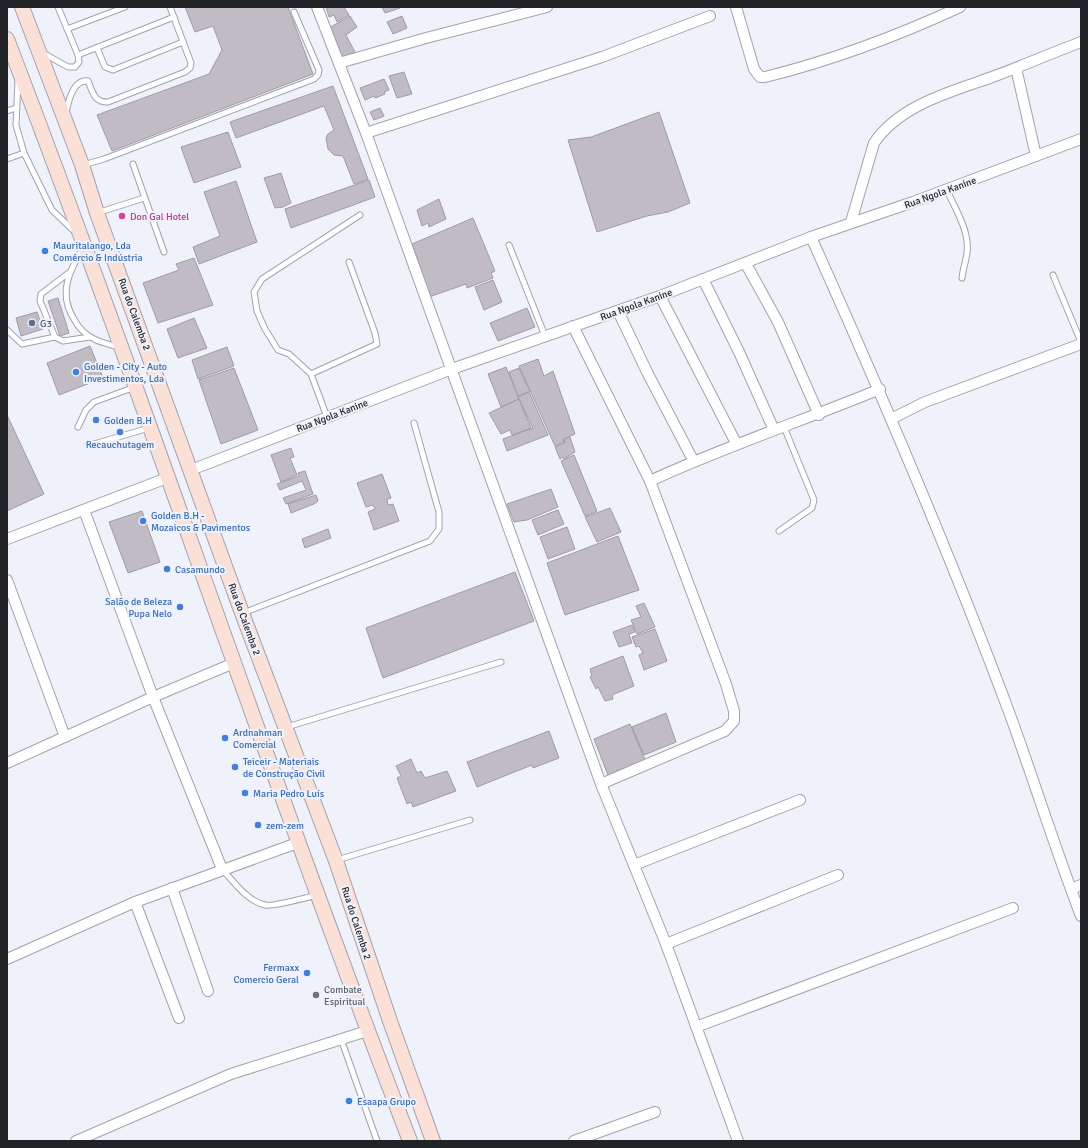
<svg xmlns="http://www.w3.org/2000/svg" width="1088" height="1148" font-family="Signika,sans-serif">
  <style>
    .building { fill: #c1bbc3; stroke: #a19ba3 }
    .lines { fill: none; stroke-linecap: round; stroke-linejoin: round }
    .lane-casing { stroke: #a1a3ac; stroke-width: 7 }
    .street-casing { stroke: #a1a3ac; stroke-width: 12 }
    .secondary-casing { stroke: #a1a3ac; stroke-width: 16 }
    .lane { stroke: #fff; stroke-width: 5 }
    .street { stroke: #fff; stroke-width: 10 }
    .secondary { stroke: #fbe0d8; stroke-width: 14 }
    .hotel-dot { fill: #d1479c; stroke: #f0f2fb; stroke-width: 1.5 }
    .shop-dot { fill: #3f7fe0; stroke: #f0f2fb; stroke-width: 1.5 }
    .service-dot { fill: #5c6f8a; stroke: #f0f2fb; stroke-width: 1.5 }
    .worship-dot { fill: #6b7280; stroke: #f0f2fb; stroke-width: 1.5 }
    .labels { text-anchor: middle; stroke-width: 4; stroke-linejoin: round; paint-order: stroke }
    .street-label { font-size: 10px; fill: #222326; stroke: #f0f2fb }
    .hotel-label { font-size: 10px; fill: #b23c85; stroke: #f0f2fb; text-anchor: start }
    .shop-label { font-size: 10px; fill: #366cbe; stroke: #f0f2fb; text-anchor: start }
    .service-label { font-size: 10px; fill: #4e5e75; stroke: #f0f2fb; text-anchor: start }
    .worship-label { font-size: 10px; fill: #5b616d; stroke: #f0f2fb; text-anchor: start }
  </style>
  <rect width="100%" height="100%" fill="#f0f2fb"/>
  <!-- building -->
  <g class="building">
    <path d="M185 7H288L313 74 112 151 97 115 209 74 222 50 213 26 195 32Z"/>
    <path d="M326 7H344L349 15 337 22 334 15 329 17Z"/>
    <path d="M382 7H399L400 8 385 13Z"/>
    <path d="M350 16 357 27 346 35 356 54 340 57 329 28Z"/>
    <path d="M402 16 407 28 393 34 387 22Z"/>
    <path d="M404 72 412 94 397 98 389 76Z"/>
    <path d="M384 79 389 90 384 92 385 94 375 98 374 96 365 100 360 88Z"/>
    <path d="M333 86 368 179 354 184 343 156 334 155 328 149 326 138 328 134 334 130 324 106 236 138 230 122Z"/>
    <path d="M380 108 384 116 374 120 370 112Z"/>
    <path d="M659 112 690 203 668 212 647 216 597 232 568 140 591 137Z"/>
    <path d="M228 132 241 167 194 183 181 147Z"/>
    <path d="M281 173 291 203 283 207 275 208 264 178Z"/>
    <path d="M369 180 375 197 291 228 285 209Z"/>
    <path d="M236 181 257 242 199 264 193 247 220 236 204 192Z"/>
    <path d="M439 199 446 219 429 227 428 223 422 226 417 210Z"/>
    <path d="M473 218 495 271 491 273 493 278 467 288 466 284 429 297 415 261 418 260 412 244Z"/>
    <path d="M194 258 213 305 158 323 143 283 179 270 176 264Z"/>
    <path d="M493 280 502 302 484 310 475 287Z"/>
    <path d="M58 298 69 333 60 336 48 301Z"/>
    <path d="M527 308 535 327 498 341 490 323Z"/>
    <path d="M37 312 43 329 21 336 16 318Z"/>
    <path d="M194 318 207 348 178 358 167 329Z"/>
    <path d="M90 346 103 378 59 395 47 363Z"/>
    <path d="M227 347 234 366 198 379 192 360Z"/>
    <path d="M538 359 544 376 553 371 575 434 563 439 564 442 555 446 519 366Z"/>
    <path d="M506 367 519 399 501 407 488 374Z"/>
    <path d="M234 368 258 430 221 444 199 380Z"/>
    <path d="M519 368 530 391 518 396 509 372Z"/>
    <path d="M529 392 548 435 507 451 503 439 533 428 518 397Z"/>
    <path d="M519 399 531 428 512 435 510 430 501 434 489 413Z"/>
    <path d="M7 415 44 494 7 511Z"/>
    <path d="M570 437 575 452 564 459 563 457 560 459 555 447 565 443 564 440Z"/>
    <path d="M291 448 294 457 290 458 297 475 281 482 271 455Z"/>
    <path d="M574 455 597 511 585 516 561 461Z"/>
    <path d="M305 471 313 494 286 504 283 498 306 490 302 481 280 490 277 484 299 476 298 473Z"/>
    <path d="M382 474 391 498 387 499 388 505 393 504 399 521 374 530 368 512 375 509 373 505 366 507 357 483Z"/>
    <path d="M551 489 558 507 527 520 514 522 507 504Z"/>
    <path d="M316 495 318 501 314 504 291 513 288 504Z"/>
    <path d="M610 508 621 532 597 542 585 517Z"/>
    <path d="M558 510 564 524 538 535 532 520Z"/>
    <path d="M142 511 160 562 128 573 109 522Z"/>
    <path d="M567 527 575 549 548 559 540 537Z"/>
    <path d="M328 529 331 538 305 548 302 539Z"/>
    <path d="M618 536 639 590 565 615 547 563Z"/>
    <path d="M515 572 534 621 383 678 366 628Z"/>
    <path d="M644 603 655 627 637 634 631 620 641 617 636 606Z"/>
    <path d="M632 625 635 632 629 634 632 643 619 647 613 632Z"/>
    <path d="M655 629 667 661 644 670 639 655 643 653 639 646 636 647 632 637Z"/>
    <path d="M623 656 634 686 612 695 613 699 605 701 598 687 596 689 590 677 592 676 590 669Z"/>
    <path d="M666 713 676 742 644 755 632 727Z"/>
    <path d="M630 724 645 760 608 775 594 739Z"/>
    <path d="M549 731 559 758 533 768 532 765 477 787 467 762Z"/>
    <path d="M411 759 417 773 421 771 425 778 447 771 456 791 413 807 411 802 407 804 397 778 401 776 396 766Z"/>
  </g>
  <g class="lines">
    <!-- lane casing -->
    <g class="lane-casing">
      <g id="lane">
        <path d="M67 29 125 7"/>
        <path d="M97 48 105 67 113 70 183 42"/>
        <path d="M43 53 68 67H75L79 62 78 55 58 7"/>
        <path d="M78 55 174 17"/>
        <path d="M18 81 16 125 24 153 52 210 75 232"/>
        <path d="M7 111 16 108"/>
        <path d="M66 113C68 102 73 79 88 81 93 93 94 102 108 102L185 72 190 68 191 63 170 7"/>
        <path d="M7 159 24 153"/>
        <path d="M133 164 164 252"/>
        <path d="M83 165 104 159 314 79 318 75 319 70 294 12"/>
        <path d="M947 190C955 209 970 231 967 253 966 261 963 269 962 278"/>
        <path d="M97 213 144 198"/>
        <path d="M509 245 545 336"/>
        <path d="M83 248C69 271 58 294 74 319 79 329 85 335 96 340 103 343 111 345 119 347"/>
        <path d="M70 272 41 294 40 301 55 337 63 341 90 337"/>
        <path d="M1053 275 1081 342"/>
        <path d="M7 330 22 344 55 337"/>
        <path d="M311 374 377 344 375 333 349 262"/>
        <path d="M327 417 311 374 289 354 278 350 265 329 257 311 254 292 262 279 360 215"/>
        <path d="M78 427 86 410 94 402 135 387"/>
        <path d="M94 444 149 428"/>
        <path d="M779 531 812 508 814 500 784 427"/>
        <path d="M243 613 430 541 439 529V512L414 423"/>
        <path d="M287 727 501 662"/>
        <path d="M337 860 470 820"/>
        <path d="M222 869C234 882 247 901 265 905 274 907 307 897 318 895"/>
        <path d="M341 1039 377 1141"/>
      </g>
    </g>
    <!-- street casing -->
    <g class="street-casing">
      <g id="street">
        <path d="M317 7 366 133 601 784 666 944 738 1141"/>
        <path d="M736 7 754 69 760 77H765C834 60 895 37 960 7"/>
        <path d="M339 63 426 38 547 7"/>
        <path d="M1016 68 1036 156"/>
        <path d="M366 133 602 57 710 16"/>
        <path d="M851 222 874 143C900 104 954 91 995 76 1024 65 1052 53 1081 42"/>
        <path d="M811 237C881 393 949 551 1009 712 1034 780 1055 849 1081 916"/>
        <path d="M746 264 778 322 819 415"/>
        <path d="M703 279 739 352 774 430"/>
        <path d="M660 296 736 443"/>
        <path d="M618 311 647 372 693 460"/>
        <path d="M573 326 650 481 726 684 734 711V721L725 731 601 784"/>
        <path d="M891 419 925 402 1081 344"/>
        <path d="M191 470 452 369 660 296 811 237 913 202 1081 139"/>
        <path d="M650 481C725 446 803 421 880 389"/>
        <path d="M84 510 153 697 222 869"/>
        <path d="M7 539 167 478"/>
        <path d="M7 580 65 737"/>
        <path d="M7 763 153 697 234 663"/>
        <path d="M634 865 800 800"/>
        <path d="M172 888 208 991"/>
        <path d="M1071 889 1081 885"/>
        <path d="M135 902 179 1018"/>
        <path d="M666 944 838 875"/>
        <path d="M7 959 135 902 300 842"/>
        <path d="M696 1027 1013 908"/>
        <path d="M76 1141 231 1074 367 1031"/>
        <path d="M574 1141 655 1112"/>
      </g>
    </g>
    <!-- secondary casing -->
    <g class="secondary-casing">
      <g id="secondary">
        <path d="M22 7 82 165 97 213 242 613 336 861 390 1021 433 1141"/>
        <path d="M7 39C147 404 269 776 410 1141"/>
      </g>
    </g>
    <!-- lane -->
    <use href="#lane" class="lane"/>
    <!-- street -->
    <use href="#street" class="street"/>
    <!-- secondary -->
    <use href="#secondary" class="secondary"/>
  </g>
  <!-- markers -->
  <circle class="hotel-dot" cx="122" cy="216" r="4"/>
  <g class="shop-dot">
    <circle cx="45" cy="251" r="4"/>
    <circle cx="76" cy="372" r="4"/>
    <circle cx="96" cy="420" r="4"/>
    <circle cx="120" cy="432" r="4"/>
    <circle cx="143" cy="521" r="4"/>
    <circle cx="167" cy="569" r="4"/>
    <circle cx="180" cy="607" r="4"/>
    <circle cx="225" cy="738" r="4"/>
    <circle cx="235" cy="767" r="4"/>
    <circle cx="245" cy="793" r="4"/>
    <circle cx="258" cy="825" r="4"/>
    <circle cx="307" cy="973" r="4"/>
    <circle cx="349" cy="1101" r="4"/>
  </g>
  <circle class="service-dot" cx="32" cy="323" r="4"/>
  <circle class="worship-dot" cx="316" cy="995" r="4"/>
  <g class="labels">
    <!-- street labels -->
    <g class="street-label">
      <text transform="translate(940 192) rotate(-20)" y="4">Rua Ngola Kanine</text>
      <text transform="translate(636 304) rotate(-20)" y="4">Rua Ngola Kanine</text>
      <text transform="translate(135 314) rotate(70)" y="4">Rua do Calemba 2</text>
      <text transform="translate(332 415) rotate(-21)" y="4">Rua Ngola Kanine</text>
      <text transform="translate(245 619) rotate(70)" y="4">Rua do Calemba 2</text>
      <text transform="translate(357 923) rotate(72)" y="4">Rua do Calemba 2</text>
    </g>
    <!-- hotel labels -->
    <g class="hotel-label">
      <text x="130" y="220">Don Gal Hotel</text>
    </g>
    <!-- shop labels -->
    <g class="shop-label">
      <text x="53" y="249">Mauritalango, Lda<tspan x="53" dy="12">Comércio &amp; Indústria</tspan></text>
      <text x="84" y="370">Golden - City - Auto<tspan x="84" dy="12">Investimentos, Lda</tspan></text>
      <text x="104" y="424">Golden B.H</text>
      <text x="120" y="448" text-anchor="middle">Recauchutagem</text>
      <text x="151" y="519">Golden B.H -<tspan x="151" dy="12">Mozaicos &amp; Pavimentos</tspan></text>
      <text x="175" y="573">Casamundo</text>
      <text x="172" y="605" text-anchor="end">Salão de Beleza<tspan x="172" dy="12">Pupa Nelo</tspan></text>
      <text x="233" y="736">Ardnahman<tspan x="233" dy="12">Comercial</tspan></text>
      <text x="243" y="765">Teiceir - Materiais<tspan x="243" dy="12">de Construção Civil</tspan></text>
      <text x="253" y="797">Maria Pedro Luís</text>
      <text x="266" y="829">zem-zem</text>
      <text x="299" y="971" text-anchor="end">Fermaxx<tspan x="299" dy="12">Comercio Geral</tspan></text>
      <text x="357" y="1105">Esaapa Grupo</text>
    </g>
    <!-- service labels -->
    <g class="service-label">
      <text x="40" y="327">G3</text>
    </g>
    <!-- worship labels -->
    <g class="worship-label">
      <text x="324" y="993">Combate<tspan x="324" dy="12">Espiritual</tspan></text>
    </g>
  </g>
  <!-- border -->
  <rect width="1088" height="1148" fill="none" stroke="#222326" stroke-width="16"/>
</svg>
